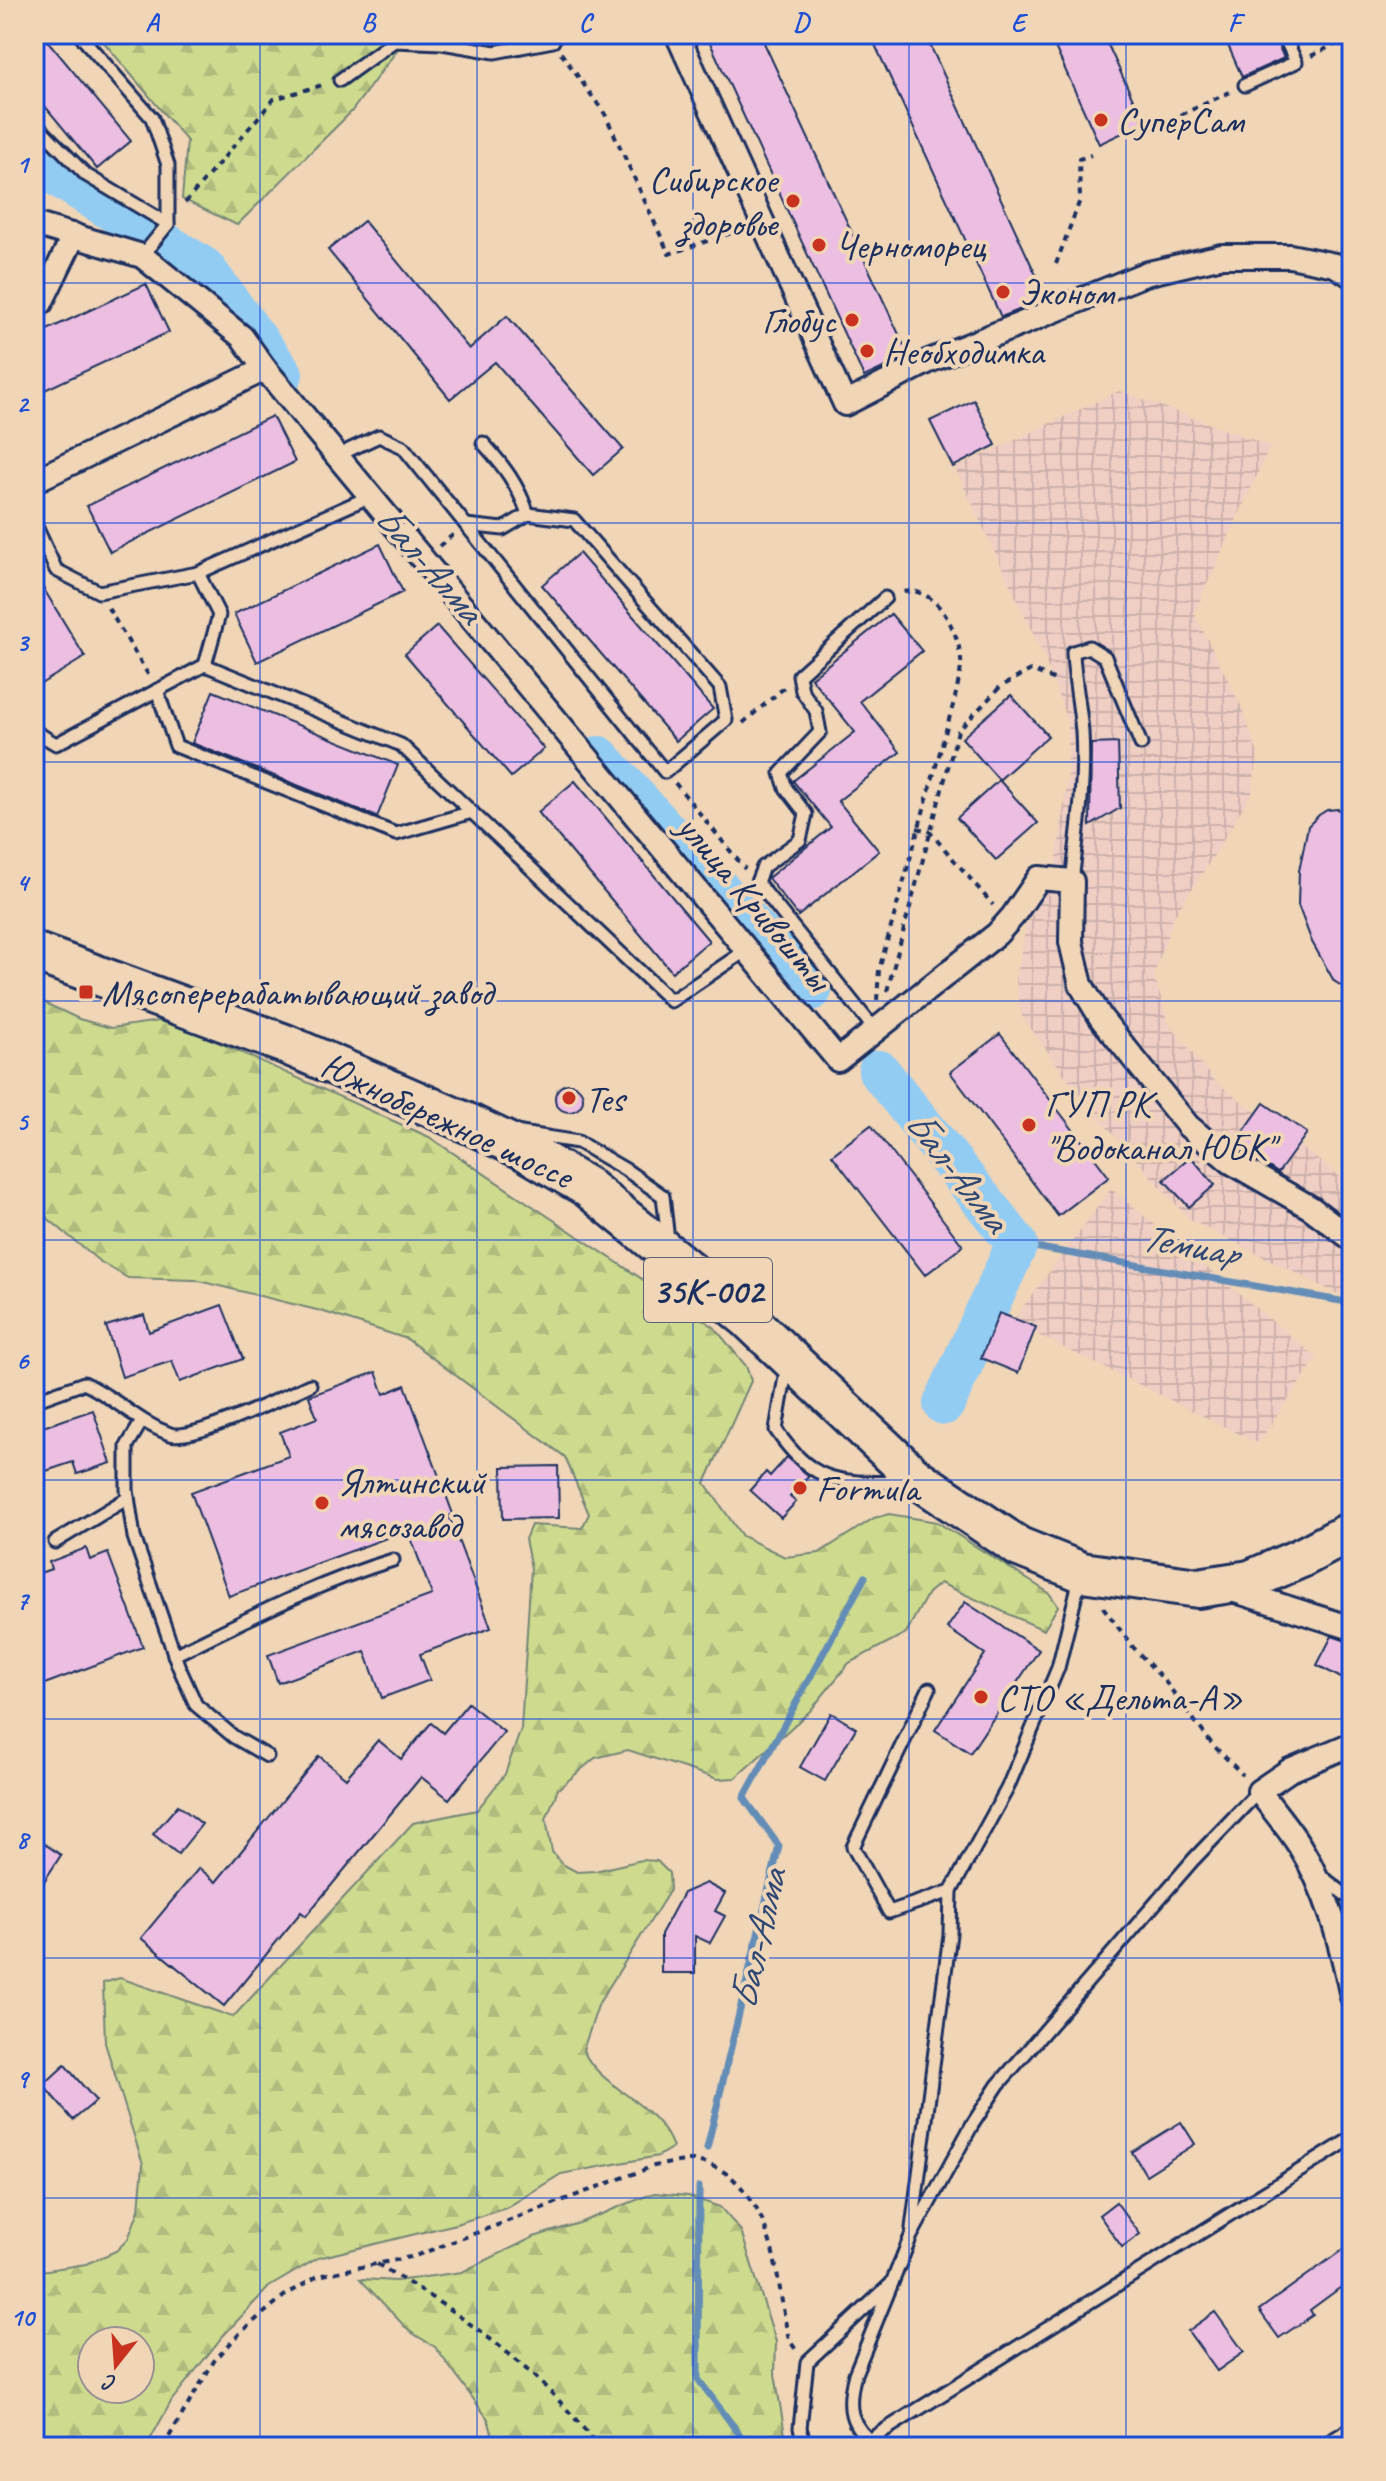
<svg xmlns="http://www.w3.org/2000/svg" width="1386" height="2481" font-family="Caveat,sans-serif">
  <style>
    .industrial { fill: url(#industrial-grid) }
    .forest { fill: url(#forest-firs); stroke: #748576; stroke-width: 2; fill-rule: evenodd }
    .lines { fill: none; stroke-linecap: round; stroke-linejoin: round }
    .stream { stroke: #638db7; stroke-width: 7 }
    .river { stroke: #93ccf3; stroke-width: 42 }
    .building { fill: #ecbee1; stroke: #1b2f5e; stroke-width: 2 }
    .service-casing { stroke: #1b2f5e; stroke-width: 17 }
    .minor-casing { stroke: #1b2f5e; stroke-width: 28 }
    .trunk-casing { stroke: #1b2f5e; stroke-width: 44 }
    .path { stroke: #1b2f5e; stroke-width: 4; stroke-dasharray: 6 6; stroke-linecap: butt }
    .service { stroke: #f0d5b7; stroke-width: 11 }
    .minor { stroke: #f0d5b7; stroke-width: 22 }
    .trunk { stroke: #f0d5b7; stroke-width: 38 }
    .grid { fill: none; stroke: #1d4ed8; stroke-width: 2; stroke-opacity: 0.55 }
    .poi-dot { fill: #c8321e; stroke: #f0d5b7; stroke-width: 3 }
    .labels { text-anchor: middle; stroke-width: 8; stroke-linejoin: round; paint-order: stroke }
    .shield { fill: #f0d5b7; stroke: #5b6179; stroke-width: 2 }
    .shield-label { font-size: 36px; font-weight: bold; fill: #1b2f5e }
    .poi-label { font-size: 38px; fill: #1b2f5e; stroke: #f0d5b7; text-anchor: start }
    .street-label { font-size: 38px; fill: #1b2f5e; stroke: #f0d5b7 }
    .water-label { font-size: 40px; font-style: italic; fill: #2d4774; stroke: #f0d5b7 }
    .neatline { fill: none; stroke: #1d4ed8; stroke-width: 3 }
    .grid-label { font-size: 26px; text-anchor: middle; font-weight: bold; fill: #1d4ed8 }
  </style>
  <defs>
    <pattern id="industrial-grid" width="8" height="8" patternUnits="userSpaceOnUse" patternTransform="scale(2)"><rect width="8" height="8" fill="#efcec4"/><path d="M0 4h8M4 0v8" fill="none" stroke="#ccb1ab"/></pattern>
    <pattern id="forest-firs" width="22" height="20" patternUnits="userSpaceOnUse" patternTransform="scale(2)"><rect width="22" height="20" fill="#cedb8e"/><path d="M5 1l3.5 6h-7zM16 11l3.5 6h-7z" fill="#b0bc7d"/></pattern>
  </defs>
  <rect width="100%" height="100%" fill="#f0d5b7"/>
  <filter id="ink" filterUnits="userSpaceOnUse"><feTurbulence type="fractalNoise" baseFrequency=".0125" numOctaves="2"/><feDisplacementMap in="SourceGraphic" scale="16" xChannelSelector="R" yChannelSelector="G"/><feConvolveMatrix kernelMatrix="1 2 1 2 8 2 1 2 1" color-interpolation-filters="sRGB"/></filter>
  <g filter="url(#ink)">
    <!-- industrial -->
    <g class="industrial">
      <path d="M1119 391 1270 446 1194 613 1241 706 1258 754 1252 792 1213 857 1174 916 1154 974 1168 1023 1215 1081 1352 1186V1301L1190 1220 1082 1099 1022 1016 1016 981 1026 926 1055 873 1068 776V723L1043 654 955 468Z"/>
      <path d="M1111 1189 1317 1358 1258 1443 1012 1322Z"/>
    </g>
    <!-- forest -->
    <g class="forest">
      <path d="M97 34H409L351 112 237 225 182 199 187 141Z"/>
      <path d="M34 994 47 1004 79 1019 111 1028 159 1021 191 1030 429 1137 714 1327 746 1366 751 1381 705 1483 742 1536 785 1557 819 1553 874 1518 889 1514 937 1522 1049 1593 1058 1606 1044 1630 940 1583 928 1593 906 1633 849 1663 810 1711 735 1778 718 1779 628 1750 595 1758 558 1789 546 1819 552 1852 562 1864 577 1872 595 1871 642 1860 657 1861 669 1873 670 1890 599 2003 583 2050C601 2090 656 2101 673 2147L658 2156 561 2174 506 2208 456 2224 318 2258 269 2287 222 2337 172 2400 146 2447H34V2272L86 2264 116 2251 128 2239 139 2210 143 2164 105 2043 103 1983 120 1978 233 2017 413 1823 477 1810 505 1774 521 1729 531 1568 525 1539 531 1525 582 1528 589 1514 565 1457 407 1339 321 1311 195 1280 128 1278 99 1261 34 1207ZM92 2341H140V2389H92Z"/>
      <path d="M654 2193 688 2196 720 2207 741 2231 776 2342 775 2374 787 2447H496L488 2419 435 2347 409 2331 360 2279 396 2281 462 2272 534 2237 579 2223Z"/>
    </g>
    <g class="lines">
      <!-- stream -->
      <g class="stream">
        <path d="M1017 1244 1352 1303"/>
        <path d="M707 2148 779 1846 744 1798 865 1577"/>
        <path d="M699 2187 698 2379 749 2447"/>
      </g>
      <!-- river -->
      <g class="river">
        <path d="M34 161 204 268 282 374"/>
        <path d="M599 757 811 990"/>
        <path d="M879 1071 1017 1244 944 1404"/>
      </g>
    </g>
    <!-- building -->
    <g class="building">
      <path d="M34 34H42L131 141 97 169 34 93Z"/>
      <path d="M706 34H760L909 356 864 377Z"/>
      <path d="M870 34H925L1047 299 1001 317Z"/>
      <path d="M1049 34H1103L1144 123 1099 144Z"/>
      <path d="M1223 34H1273L1284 58 1242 77Z"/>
      <path d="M364 221 469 349 507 316 623 449 593 475 495 362 450 399 328 250Z"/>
      <path d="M146 284 169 332 34 395V336Z"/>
      <path d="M974 400 996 445 953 467 930 421Z"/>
      <path d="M272 416 295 462 110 552 87 506Z"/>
      <path d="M380 544 403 592 257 662 234 614Z"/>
      <path d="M579 553 713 709 676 741 542 585Z"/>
      <path d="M34 573 85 657 34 688Z"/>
      <path d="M891 614 922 651 860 701 900 752 838 801 879 851 798 916 768 878 831 827 793 781 855 732 811 678Z"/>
      <path d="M437 626 544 749 511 777 405 654Z"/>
      <path d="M213 691 398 765 377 817 192 743Z"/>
      <path d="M1011 695 1048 736 999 780 962 738Z"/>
      <path d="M1118 743 1120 808 1090 826 1091 744Z"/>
      <path d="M999 780 1038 823 996 860 957 818Z"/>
      <path d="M575 781 709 941 672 972 538 812Z"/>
      <path d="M1338 809 1352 818V993L1334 981 1312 942 1298 905 1299 871 1308 826 1319 815 1327 810Z"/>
      <path d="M1000 1034 1109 1177 1058 1216 950 1072Z"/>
      <circle cx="569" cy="1098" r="14"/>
      <path d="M1264 1103 1307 1133 1278 1173 1234 1145Z"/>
      <path d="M871 1125 963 1246 925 1275 832 1155Z"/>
      <path d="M1191 1157 1215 1185 1189 1207 1164 1180Z"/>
      <path d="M222 1305 243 1359 180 1382 172 1361 122 1377 106 1326 144 1315 149 1332Z"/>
      <path d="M999 1313 1036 1327 1018 1373 981 1358Z"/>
      <path d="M376 1372 384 1394 405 1385 453 1514 449 1516 491 1628 420 1654 430 1680 382 1698 365 1651 278 1683 268 1655 432 1595 408 1530 229 1596 191 1492 289 1456 280 1432 317 1418 309 1396Z"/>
      <path d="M93 1410 111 1463 77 1474 73 1462 34 1475V1430Z"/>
      <path d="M787 1457 809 1476 790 1497 796 1502 781 1518 750 1490 766 1472 770 1476Z"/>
      <path d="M558 1466 559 1518 503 1519 502 1467Z"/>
      <path d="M86 1548 90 1560 108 1553 143 1647 34 1688V1575L51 1569 49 1562Z"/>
      <path d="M965 1602 1039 1650 970 1753 935 1730 985 1654 947 1628Z"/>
      <path d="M1332 1636 1352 1643V1684L1317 1665Z"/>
      <path d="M468 1703 504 1732 449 1799 421 1777 306 1916 301 1912 224 2006 141 1938 199 1868 216 1882 319 1756 346 1778 378 1740 401 1759 431 1723 443 1733Z"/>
      <path d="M831 1713 856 1728 825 1781 800 1767Z"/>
      <path d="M178 1805 202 1824 178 1854 153 1834Z"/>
      <path d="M34 1837 61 1855 34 1897Z"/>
      <path d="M706 1883 725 1893 715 1911 725 1916 710 1943 695 1936V1973H661V1934L683 1893Z"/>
      <path d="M65 2065 96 2101 73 2120 43 2085Z"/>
      <path d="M1181 2122 1195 2144 1146 2175 1132 2152Z"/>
      <path d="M1116 2202 1140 2234 1122 2247 1099 2215Z"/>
      <path d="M1345 2248 1352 2257V2279L1310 2310 1313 2315 1279 2338 1259 2310Z"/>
      <path d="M1215 2312 1244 2352 1217 2371 1188 2331Z"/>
    </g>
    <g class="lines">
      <!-- service casing -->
      <g class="service-casing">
        <g id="service">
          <path d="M79 34 152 118 168 165V224L142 256"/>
          <path d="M340 80 394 41 442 43 495 52 553 41 555 34"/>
          <path d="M1245 85 1296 62 1283 34"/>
          <path d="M34 122 86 175 168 224"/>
          <path d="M340 457 349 450 379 436 403 447 466 525 503 529 528 514C518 485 504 466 483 443"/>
          <path d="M34 522 56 570 99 592 198 573 371 496"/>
          <path d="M466 525 665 772 726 720 720 687 574 520 528 514"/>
          <path d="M198 573 219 615 205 665"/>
          <path d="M157 690 176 746 396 834 472 812"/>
          <path d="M34 731 56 744 205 665 401 745 671 1001 748 949"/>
          <path d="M1072 881C1078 831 1085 783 1082 732 1080 706 1074 679 1073 652L1089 647 1105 657 1141 744"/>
          <path d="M875 1030 757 882 763 867 800 840 806 814 786 788 781 773 820 732 816 711 802 691 799 675 885 598"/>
          <path d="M521 1133 578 1142 626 1170 663 1196 668 1240"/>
          <path d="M787 1365 776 1430C816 1489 843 1481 908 1483"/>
          <path d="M34 1401 84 1383C116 1398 137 1422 170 1434 192 1442 285 1396 310 1385"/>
          <path d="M142 1421 127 1446V1490L134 1537 178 1665 196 1705 234 1737 267 1756"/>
          <path d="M55 1542 128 1498"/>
          <path d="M174 1655C246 1620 316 1583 393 1560"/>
          <path d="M929 1689 853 1847 889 1912 951 1891 1007 1789 1058 1668 1080 1578"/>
          <path d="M1321 1876 1352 1900"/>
          <path d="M912 2228 950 1934 951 1891"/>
          <path d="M869 2440 1352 2138"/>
          <path d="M806 2447 800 2428 807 2362 892 2283"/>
          <path d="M877 2447C849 2425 846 2408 855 2374L911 2236 972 2125 998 2085 1193 1860 1259 1791"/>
          <path d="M1320 2447 1352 2428"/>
        </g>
      </g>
      <!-- minor casing -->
      <g class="minor-casing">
        <g id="minor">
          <path d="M677 34 845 404 929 361 1145 274 1222 256H1290L1335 265 1352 276"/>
          <path d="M34 224 142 256 242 337 265 369 838 1060 997 934 1013 916 1039 878 1072 881 1071 942 1081 985 1101 1018 1188 1126 1231 1162 1311 1208 1352 1239"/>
          <path d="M34 308 41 303 74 235"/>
          <path d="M34 481 265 369"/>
          <path d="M1232 1590 1352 1628"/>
          <path d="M1352 1744 1290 1770 1259 1791C1272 1809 1287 1826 1299 1845 1328 1891 1341 1944 1352 1997"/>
        </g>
      </g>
      <!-- trunk casing -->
      <g class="trunk-casing">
        <path id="trunk" d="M34 952 285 1044 472 1125 524 1150 587 1187 747 1318 915 1477 1019 1547 1082 1572 1198 1588 1250 1580 1301 1558 1352 1531"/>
      </g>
      <!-- path -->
      <g class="path">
        <path d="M561 53 605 114 669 254 743 229"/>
        <path d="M1311 56 1352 36"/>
        <path d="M1159 125 1232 91"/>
        <path d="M185 203 274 99 326 84"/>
        <path d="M1056 264 1080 200 1079 159 1091 155"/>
        <path d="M439 546 454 534"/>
        <path d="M108 608 149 676"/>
        <path d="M743 723 785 687"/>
        <path d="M675 783 745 869"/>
        <path d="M917 828 929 831 993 905"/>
        <path d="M887 991 958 731 1000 687 1031 670 1058 681"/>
        <path d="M877 1000 879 970 955 698C957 686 962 671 961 660 959 631 934 581 900 593"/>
        <path d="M1103 1607 1133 1647 1164 1680 1212 1744 1243 1775"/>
        <path d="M377 2264C461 2313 539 2368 598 2447"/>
        <path d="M163 2447 214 2361 241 2332 284 2296 318 2276 415 2256 654 2166C666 2164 679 2161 691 2161 704 2161 719 2168 730 2176 778 2218 776 2282 789 2340L797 2351"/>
      </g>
      <!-- service -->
      <use href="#service" class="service"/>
      <!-- minor -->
      <use href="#minor" class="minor"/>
      <!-- trunk -->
      <use href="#trunk" class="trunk"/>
    </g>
  </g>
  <!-- grid -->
  <path class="grid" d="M260 34V2447M477 34V2447M693 34V2447M909 34V2447M1126 34V2447M34 283H1352M34 523H1352M34 762H1352M34 1001H1352M34 1240H1352M34 1480H1352M34 1719H1352M34 1958H1352M34 2198H1352"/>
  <!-- markers -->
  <g class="poi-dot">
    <circle cx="1101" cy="120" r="8"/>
    <circle cx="793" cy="201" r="8"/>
    <circle cx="819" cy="245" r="8"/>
    <circle cx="1003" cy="292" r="8"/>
    <circle cx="852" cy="320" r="8"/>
    <circle cx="867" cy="351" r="8"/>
    <rect x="78" y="984" width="16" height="16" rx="4"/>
    <circle cx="569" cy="1098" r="8"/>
    <circle cx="1029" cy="1125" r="8"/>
    <circle cx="800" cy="1488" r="8"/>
    <circle cx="322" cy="1503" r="8"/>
    <circle cx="981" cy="1697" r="8"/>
  </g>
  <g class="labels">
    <!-- shield labels -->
    <rect class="shield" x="644" y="1258" width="128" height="64" rx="6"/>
    <g class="shield-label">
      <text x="708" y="1303">35К-002</text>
    </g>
    <!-- poi labels -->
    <g class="poi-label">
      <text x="1117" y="133">СуперСам</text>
      <text x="777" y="192" text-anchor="end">Сибирское<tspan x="777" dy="44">здоровье</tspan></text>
      <text x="835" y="258">Черноморец</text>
      <text x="1019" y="305">Эконом</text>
      <text x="836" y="333" text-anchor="end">Глобус</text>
      <text x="883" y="364">Необходимка</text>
      <text x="102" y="1005">Мясоперерабатывающий завод</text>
      <text x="585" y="1111">Tes</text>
      <text x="1045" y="1116">ГУП РК<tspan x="1045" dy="44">"Водоканал ЮБК"</tspan></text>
      <text x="338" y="1494">Ялтинский<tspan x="338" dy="44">мясозавод</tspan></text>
      <text x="816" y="1501">Formula</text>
      <text x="997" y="1710">СТО «Дельта-А»</text>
    </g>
    <!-- street labels -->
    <g class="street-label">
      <text transform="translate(755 902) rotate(50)" y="13">улица Кривошты</text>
      <text transform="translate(447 1120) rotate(25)" y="13">Южнобережное шоссе</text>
    </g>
    <!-- water labels -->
    <g class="water-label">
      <text transform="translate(430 563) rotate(49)" y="14">Бал-Алма</text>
      <text transform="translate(958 1170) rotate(52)" y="14">Бал-Алма</text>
      <text transform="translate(1190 1244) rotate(10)" y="14">Темиар</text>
      <text transform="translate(757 1939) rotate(-77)" y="14">Бал-Алма</text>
    </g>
  </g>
  <!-- margin -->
  <rect width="1386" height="2481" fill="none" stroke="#f0d5b7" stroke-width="88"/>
  <!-- north arrow -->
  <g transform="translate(116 2365) rotate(197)"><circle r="38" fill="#f0d5b7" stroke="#9b9393" stroke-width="2"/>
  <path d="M0-6L14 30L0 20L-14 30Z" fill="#c8321e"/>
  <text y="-12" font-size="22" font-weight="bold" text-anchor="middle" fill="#1b2f5e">С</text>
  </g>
  <rect x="44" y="44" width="1298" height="2393" class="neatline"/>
  <g class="grid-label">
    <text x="152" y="31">A</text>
    <text x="368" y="31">B</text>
    <text x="585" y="31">C</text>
    <text x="801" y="31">D</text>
    <text x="1018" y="31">E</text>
    <text x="1234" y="31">F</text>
    <text x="22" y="173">1</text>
    <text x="22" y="412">2</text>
    <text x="22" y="651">3</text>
    <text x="22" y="891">4</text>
    <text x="22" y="1130">5</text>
    <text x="22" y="1369">6</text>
    <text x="22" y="1609">7</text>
    <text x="22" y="1848">8</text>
    <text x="22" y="2087">9</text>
    <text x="22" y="2326">10</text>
  </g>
</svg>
